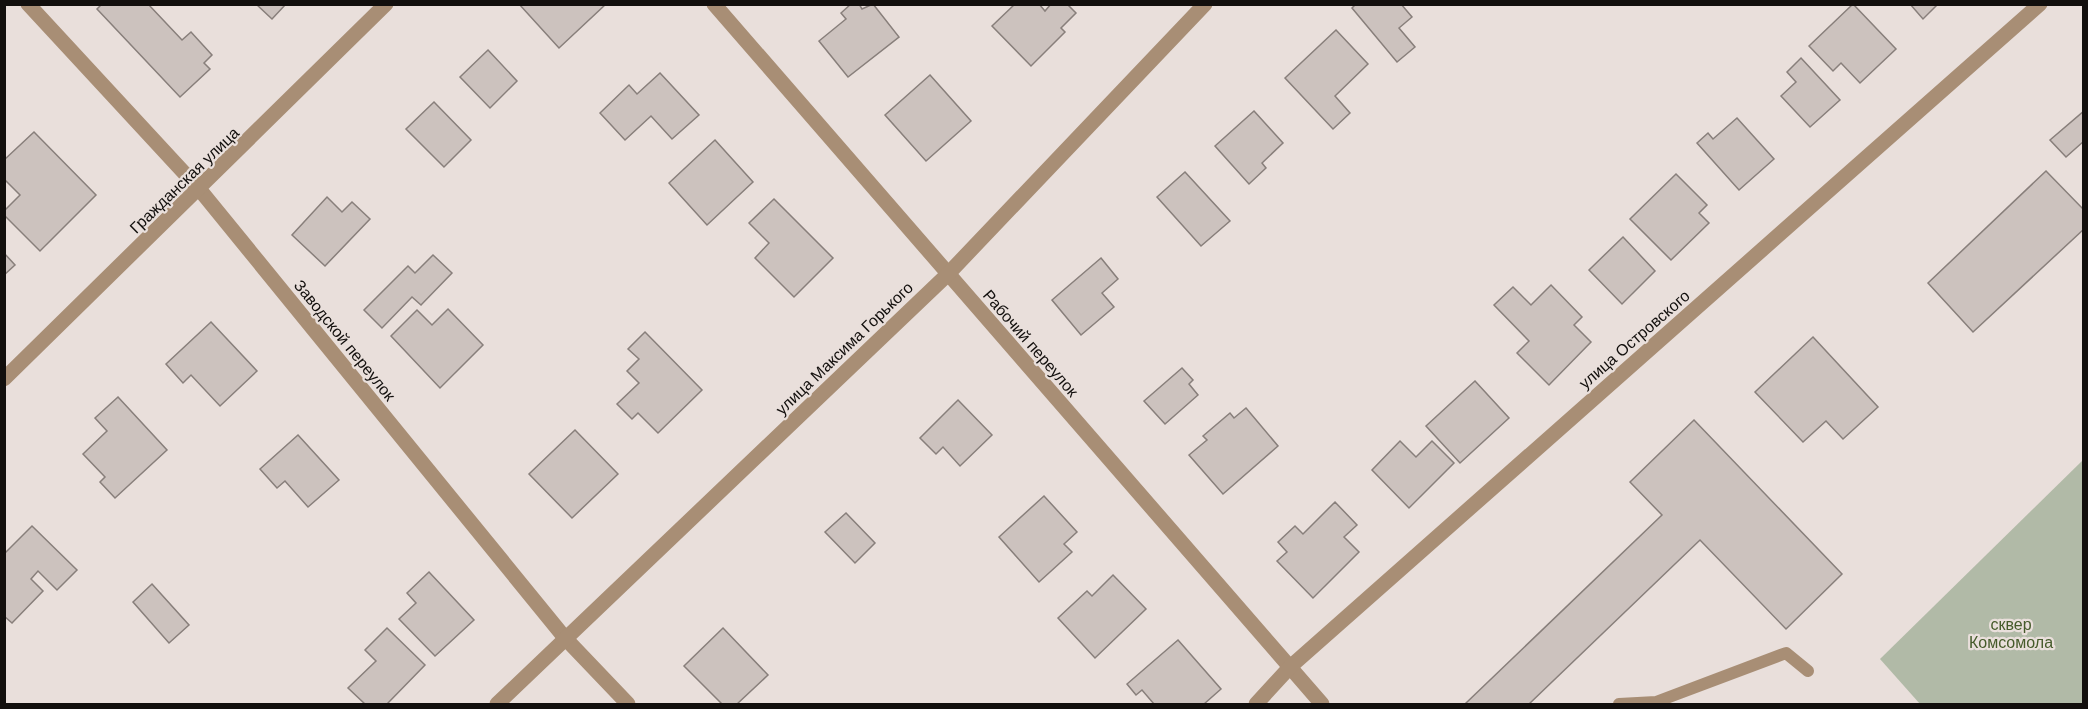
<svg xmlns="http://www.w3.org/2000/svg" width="2088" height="709" font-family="'DM Sans',sans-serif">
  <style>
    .green { fill: #b1baa7 }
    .building { fill: #ccc2be; stroke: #887f7b; stroke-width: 1.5 }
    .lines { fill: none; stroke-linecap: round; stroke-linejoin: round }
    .service { stroke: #a88e75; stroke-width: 12 }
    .minor { stroke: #a88e75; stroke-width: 15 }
    .labels { text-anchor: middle; stroke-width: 4.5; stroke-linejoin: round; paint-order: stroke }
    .street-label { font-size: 16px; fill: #120f0d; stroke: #e9dfdb }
    .park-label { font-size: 16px; fill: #465b2b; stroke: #e9dfdb }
  </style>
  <rect width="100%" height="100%" fill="#e9dfdb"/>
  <!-- green -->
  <path class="green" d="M2083 460V704H1920L1880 659Z"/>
  <!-- building -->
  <g class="building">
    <path d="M102 4H148L182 40 191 32 212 55 204 63 210 69 180 97 97 9Z"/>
    <path d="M256 4H286L272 19Z"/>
    <path d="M519 4H606L559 48Z"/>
    <path d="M851 4H859L862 9 873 4 899 37 848 77 819 41 846 19 841 13Z"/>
    <path d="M1015 4H1039L1045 11 1051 4H1067L1076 13 1061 28 1065 32 1031 66 992 26Z"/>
    <path d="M1356 4H1401L1412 17 1399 28 1415 47 1397 62 1352 8Z"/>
    <path d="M1853 4 1896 49 1860 83 1841 63 1833 71 1809 46Z"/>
    <path d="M1910 4H1938L1923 19Z"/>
    <path d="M1336 30 1368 64 1335 96 1350 113 1333 129 1285 78Z"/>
    <path d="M488 50 517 81 490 108 460 77Z"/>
    <path d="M1801 58 1840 100 1810 127 1781 96 1796 82 1787 72Z"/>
    <path d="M660 73 699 115 672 139 651 116 625 140 600 113 629 85 637 94Z"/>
    <path d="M930 75 971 121 926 161 885 115Z"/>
    <path d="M434 102 471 140 444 167 406 129Z"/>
    <path d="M1254 111 1283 143 1262 163 1266 168 1249 184 1215 146Z"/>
    <path d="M2084 111V141L2066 157 2050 140Z"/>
    <path d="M1737 118 1774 159 1739 190 1697 143 1708 133 1713 139Z"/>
    <path d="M34 132 96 195 40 251 4 215V211L20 195 4 179V160Z"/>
    <path d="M715 140 753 182 707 225 669 183Z"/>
    <path d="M2046 171 2084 210V229L1973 332 1928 283Z"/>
    <path d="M1185 172 1230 221 1201 246 1157 197Z"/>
    <path d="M1676 174 1707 205 1699 213 1709 223 1671 260 1630 219Z"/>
    <path d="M327 197 342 212 352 202 370 219 325 266 292 235Z"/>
    <path d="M774 199 833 258 794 297 755 258 769 243 749 223Z"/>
    <path d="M1623 237 1655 271 1622 304 1589 270Z"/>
    <path d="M4 253 15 265 4 275Z"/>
    <path d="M433 255 452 273 421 305 412 297 382 328 364 310 408 266 415 273Z"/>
    <path d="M1101 258 1118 279 1102 293 1114 307 1081 335 1052 300Z"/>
    <path d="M1551 285 1582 317 1574 325 1591 342 1549 385 1517 353 1529 341 1494 305 1513 287 1531 305Z"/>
    <path d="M448 309 483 345 440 388 391 336 417 310 432 325Z"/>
    <path d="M211 322 257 371 220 406 191 375 183 383 166 364Z"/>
    <path d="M645 332 702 390 658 433 638 413 632 419 617 404 639 383 627 371 639 359 628 349Z"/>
    <path d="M1813 337 1878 407 1843 439 1826 421 1803 442 1755 392Z"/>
    <path d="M1182 368 1193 380 1189 384 1198 395 1165 424 1144 401Z"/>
    <path d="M1475 381 1509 418 1460 463 1426 426Z"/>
    <path d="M118 397 167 450 115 498 100 482 105 477 83 454 107 431 95 418Z"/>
    <path d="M958 400 992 435 960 466 943 447 936 454 920 438Z"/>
    <path d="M1246 408 1278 446 1223 494 1189 455 1207 440 1203 436 1230 413 1234 418Z"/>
    <path d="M1694 420 1842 574 1786 629 1700 540 1529 704H1465L1662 515 1630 482Z"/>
    <path d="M575 430 618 474 572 518 529 474Z"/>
    <path d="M298 435 339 480 308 507 285 481 277 488 260 469Z"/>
    <path d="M1400 441 1416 457 1432 441 1454 463 1409 508 1372 470Z"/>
    <path d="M1044 496 1077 532 1064 544 1072 552 1039 582 999 537Z"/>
    <path d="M1335 502 1357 525 1344 537 1359 552 1313 598 1277 561 1287 552 1278 542 1295 526 1303 534Z"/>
    <path d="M846 513 875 543 855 563 825 532Z"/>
    <path d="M32 526 77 570 57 590 38 571 31 579 43 591 12 623 4 616V554Z"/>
    <path d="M429 572 474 620 435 656 399 619 416 603 407 593Z"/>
    <path d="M1113 575 1146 609 1095 658 1058 618 1087 591 1092 596Z"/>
    <path d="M152 584 189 625 169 643 133 602Z"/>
    <path d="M387 628 425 665 387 704H365L348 688 376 661 365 650Z"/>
    <path d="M723 628 768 675 737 704H722L684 666Z"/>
    <path d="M1178 640 1221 689 1204 704H1154L1142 690 1136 695 1127 684Z"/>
  </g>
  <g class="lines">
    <!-- service -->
    <path class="service" d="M1619 704 1656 702 1786 653 1808 671"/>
    <!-- minor -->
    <g class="minor">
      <path d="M28 4 200 190 565 638 628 704"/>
      <path d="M714 4 1322 704"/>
      <path d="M4 379 386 4"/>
      <path d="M497 704 947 275 1205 4"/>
      <path d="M1256 704 1290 667 2040 4"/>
    </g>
  </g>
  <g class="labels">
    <!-- street labels -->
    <g class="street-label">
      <text transform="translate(184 180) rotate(-44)" y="6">Гражданская улица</text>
      <text transform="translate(1634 339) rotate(-41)" y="6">улица Островского</text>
      <text transform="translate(345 340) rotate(51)" y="6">Заводской переулок</text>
      <text transform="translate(1031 343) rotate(49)" y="6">Рабочий переулок</text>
      <text transform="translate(844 348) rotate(-44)" y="6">улица Максима Горького</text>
    </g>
    <!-- park labels -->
    <g class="park-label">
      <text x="2011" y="630">сквер<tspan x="2011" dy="18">Комсомола</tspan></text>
    </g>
  </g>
  <!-- border -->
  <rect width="2088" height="709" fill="none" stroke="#120f0d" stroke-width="12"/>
</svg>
